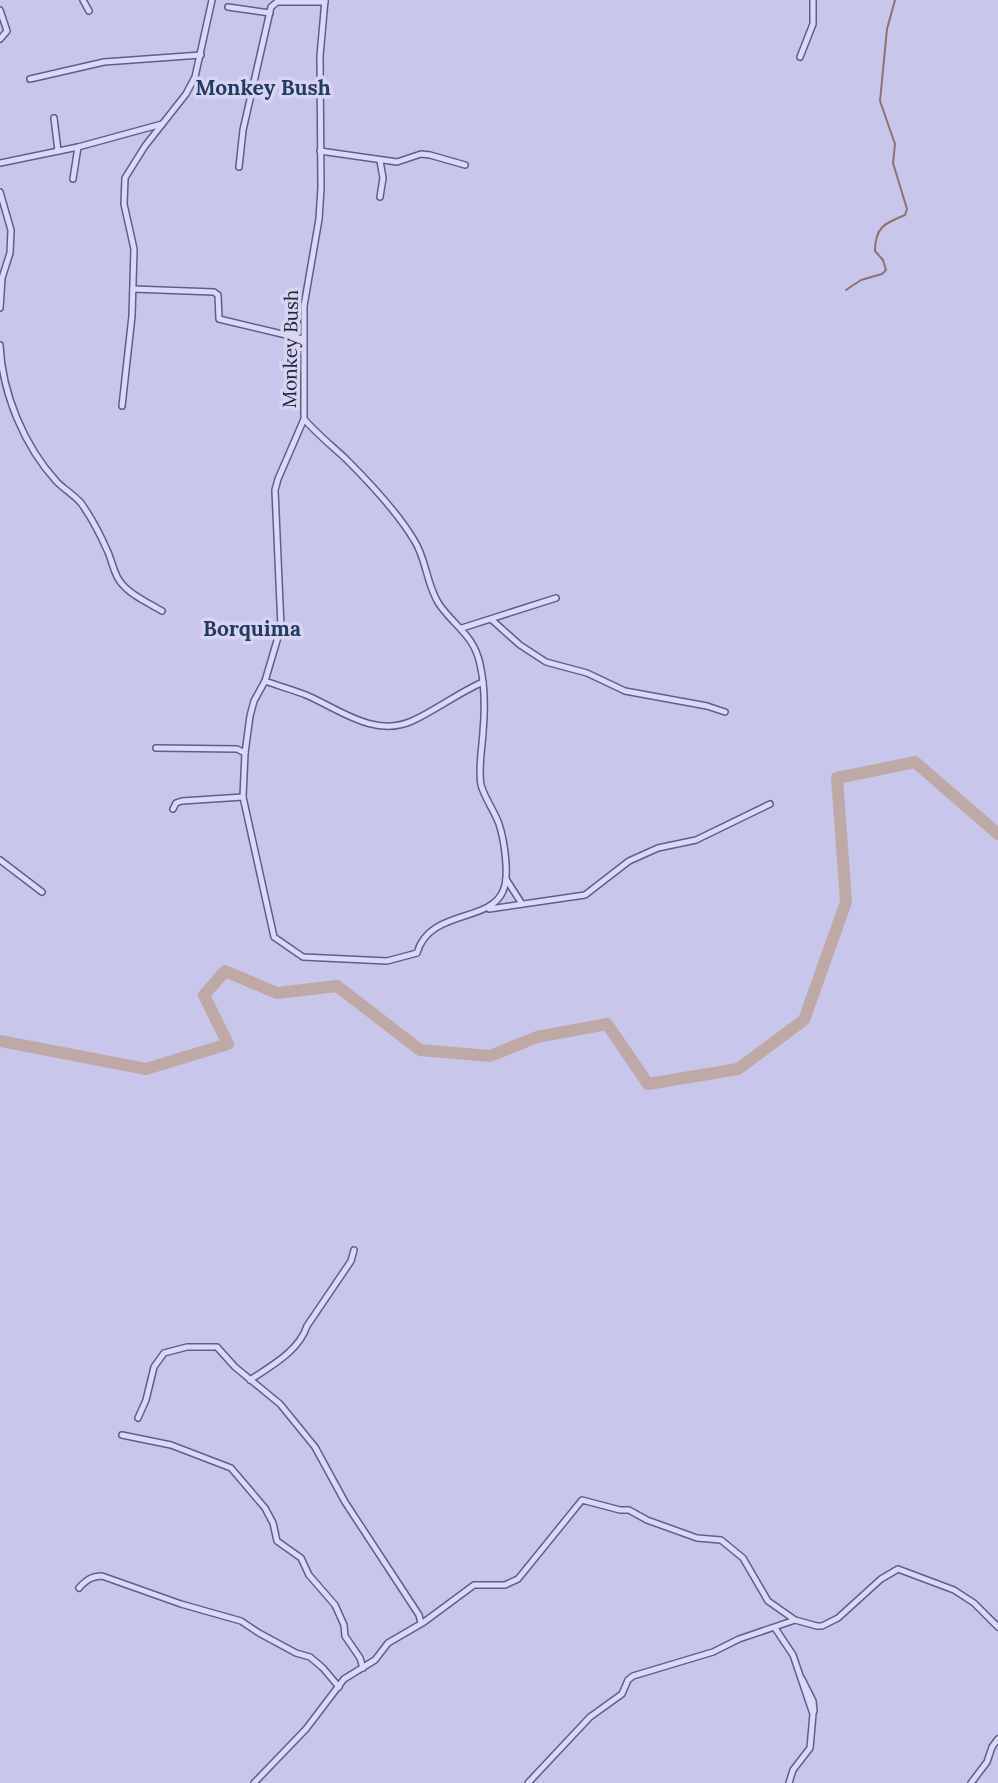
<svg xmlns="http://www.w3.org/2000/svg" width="998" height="1783" font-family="Lora,serif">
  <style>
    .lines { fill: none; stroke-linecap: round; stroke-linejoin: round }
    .stream { stroke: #8d736e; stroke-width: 2 }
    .river { stroke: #bfa9a7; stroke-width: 12 }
    .minor-casing { stroke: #5d6086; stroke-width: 8 }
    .minor { stroke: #dbd9f7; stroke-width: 5 }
    .labels { text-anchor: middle; stroke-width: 7; stroke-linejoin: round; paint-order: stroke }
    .street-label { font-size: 19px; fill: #202337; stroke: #d8d5f3 }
    .neighbourhood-label { font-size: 21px; font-weight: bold; fill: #223b61; stroke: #d8d5f3 }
  </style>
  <rect width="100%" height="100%" fill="#c9c6ec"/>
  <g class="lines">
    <!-- stream -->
    <path class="stream" d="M846 290 861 280 882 274 886 270 883 260 875 251C875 227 885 223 905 215L907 209 893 163 895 144 880 101 887 29 895 0"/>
    <!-- river -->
    <path class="river" d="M0 1041 146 1069 228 1044 204 995 225 971 277 993 337 986 420 1050 490 1056 537 1037 607 1024 648 1084 738 1069 804 1020 846 902 837 778 915 762 998 834"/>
    <!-- minor casing -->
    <g class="minor-casing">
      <g id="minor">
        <path d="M83 0 89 11"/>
        <path d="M228 7 270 13"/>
        <path d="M0 10 7 31 0 39"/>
        <path d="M800 57 813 24V0"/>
        <path d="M30 79 104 62 201 55"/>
        <path d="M54 118 58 151"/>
        <path d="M320 151 397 162 421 154 430 155 465 165"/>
        <path d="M0 163 78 147 162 124"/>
        <path d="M239 167 243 130 271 7 277 2H325"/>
        <path d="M73 179 78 147"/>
        <path d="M0 192 11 230 10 253 2 278 0 308"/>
        <path d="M380 197 383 178 380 161"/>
        <path d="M133 289 214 292 218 295 219 319 303 339"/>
        <path d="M0 345C2 393 24 446 57 482 64 489 74 495 81 503 91 517 100 534 107 550 113 562 113 574 122 584 132 596 149 603 162 611"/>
        <path d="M122 406 132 316 134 249 124 204 125 178 145 146 186 94 195 77 212 0"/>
        <path d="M304 419C317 434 332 446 346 459 369 482 398 513 414 540 427 560 426 584 439 604 454 626 474 635 480 664 485 686 485 710 483 732 482 750 478 768 481 785 485 799 494 810 499 824 504 839 510 876 503 891 490 923 429 909 417 953L387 961 303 957 274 937 243 797 245 753 250 716 254 701 265 681 281 627 275 490 278 479 304 419V306L319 219 321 188 320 56 325 0"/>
        <path d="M492 620 520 645 546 662 587 673 625 691 707 706 725 712"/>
        <path d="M462 628 556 598"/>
        <path d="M265 681C279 686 293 690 306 695 339 709 374 738 412 721 436 710 458 693 483 682"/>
        <path d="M156 748 237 749 245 753"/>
        <path d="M173 809 176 803 182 801 243 797"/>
        <path d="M0 860 42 892"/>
        <path d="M506 879 522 904"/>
        <path d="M489 909 585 895 629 861 658 848 696 840 770 804"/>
        <path d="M250 1380C271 1366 299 1351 307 1326L351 1261 354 1250"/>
        <path d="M138 1418 146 1400 154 1367 164 1353 187 1347H217L235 1367 280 1404 315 1447 345 1502 419 1615 421 1623"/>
        <path d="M122 1435 171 1445 231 1468 265 1508 273 1523 277 1541 301 1558 309 1575 335 1605 344 1625 345 1636 360 1658 363 1668"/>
        <path d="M79 1588C86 1580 92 1576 102 1576L181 1604 241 1621 259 1633 296 1653 310 1657 323 1668 339 1687"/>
        <path d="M775 1628 793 1655 813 1714 810 1748 793 1770 789 1783"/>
        <path d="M802 1679 813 1701 814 1711"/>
        <path d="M254 1783 306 1729 344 1679 375 1660 388 1643 424 1622 474 1585H505L518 1579 582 1500 620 1510H629L647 1520 697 1538 721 1540 743 1558 768 1601 795 1620 817 1626H822L838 1618 881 1579 898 1569 954 1590 974 1603 998 1627"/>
        <path d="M528 1783 590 1717 622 1694 628 1680 633 1676 713 1652 739 1639 795 1620"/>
        <path d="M971 1783 987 1762 992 1747 998 1739"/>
      </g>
    </g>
    <!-- minor -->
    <use href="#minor" class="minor"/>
  </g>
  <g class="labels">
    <!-- street labels -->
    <g class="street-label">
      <text transform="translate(290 349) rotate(-89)" y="7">Monkey Bush</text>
    </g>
    <!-- neighbourhood labels -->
    <g class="neighbourhood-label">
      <text x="263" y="95">Monkey Bush</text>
      <text x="252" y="636">Borquima</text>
    </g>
  </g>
</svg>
